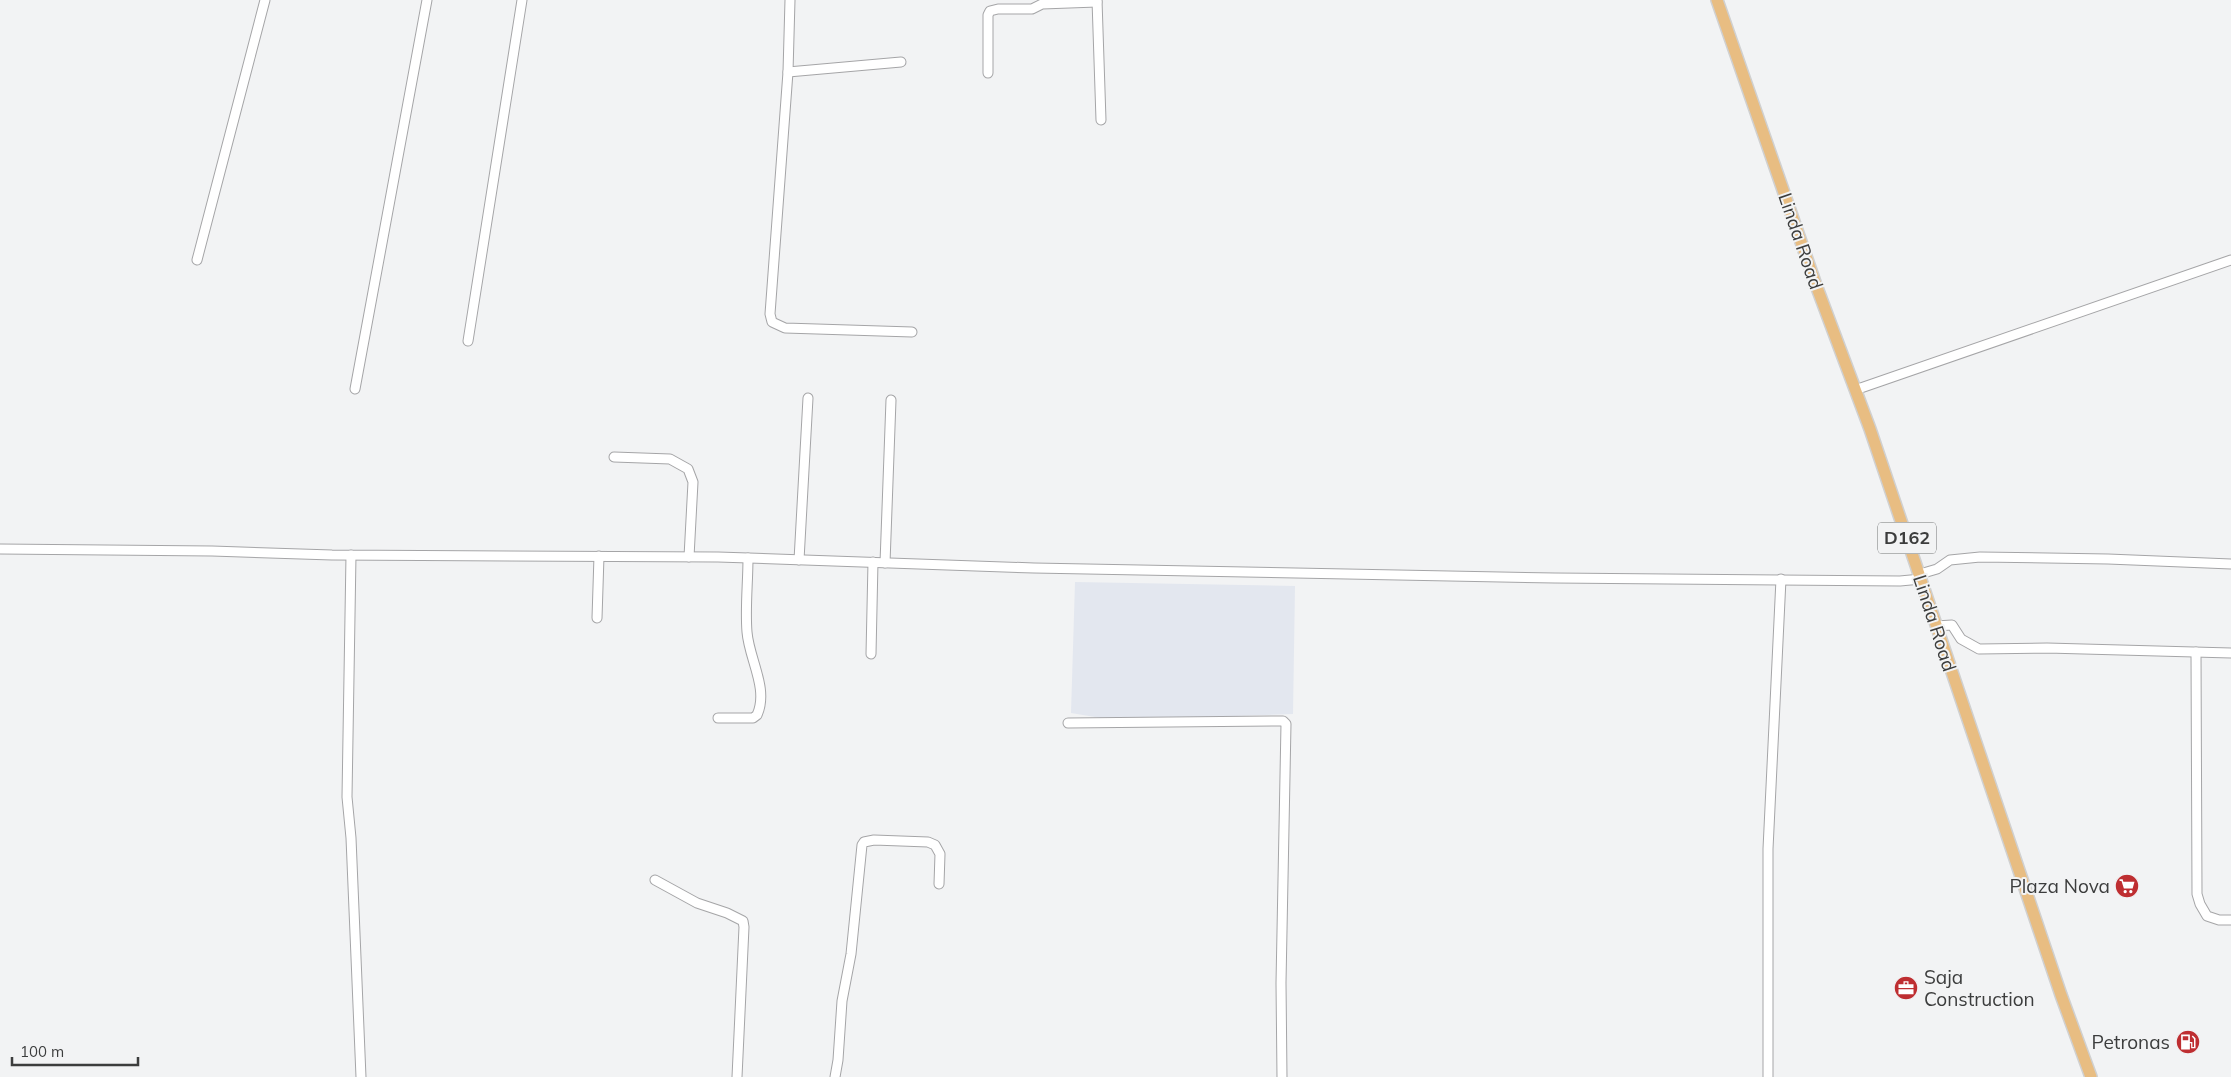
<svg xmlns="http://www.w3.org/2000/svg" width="2231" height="1077" font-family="Mulish,sans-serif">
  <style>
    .built { fill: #e3e7ef }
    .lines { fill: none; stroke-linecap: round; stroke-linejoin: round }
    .minor-casing { stroke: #a5a5a7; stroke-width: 11 }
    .major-casing { stroke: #d0d0d0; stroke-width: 14 }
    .minor { stroke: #fff; stroke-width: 9 }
    .major { stroke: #e8bd82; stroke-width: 11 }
    .labels { text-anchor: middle; stroke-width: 4; stroke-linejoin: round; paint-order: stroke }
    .shield { fill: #f2f3f4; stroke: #737474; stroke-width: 1 }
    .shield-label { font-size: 18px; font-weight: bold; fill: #3c3d3d }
    .street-label { font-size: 19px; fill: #3c3d3d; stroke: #f2f3f4 }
    .poi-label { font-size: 19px; fill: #3c3d3d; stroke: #f2f3f4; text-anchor: end }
  </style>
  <rect width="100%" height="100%" fill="#f2f3f4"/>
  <!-- built -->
  <path class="built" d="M1075 582 1295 586 1293 714 1113 720 1071 713Z"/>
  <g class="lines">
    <!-- minor casing -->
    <g class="minor-casing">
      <g id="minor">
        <path d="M790 0 788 72 770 314 772 322 785 328 912 332"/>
        <path d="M1097 0 1101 120"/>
        <path d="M788 72 901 62"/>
        <path d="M988 73V15L990 11 998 9H1032L1042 4 1097 2"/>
        <path d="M197 260 265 0"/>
        <path d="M468 341 522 0"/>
        <path d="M355 389 427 0"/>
        <path d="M1855 390 2231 260"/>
        <path d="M614 457 670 459 688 469 693 482 689 557"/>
        <path d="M0 549 212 551 332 555 718 557 1034 568 1555 578 1900 581 1921 579"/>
        <path d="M351 555 347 797 351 838 361 1077"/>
        <path d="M799 560 808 398"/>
        <path d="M885 563 891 400"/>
        <path d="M1920 574 1937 569 1950 560 1980 557 2108 559 2231 564"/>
        <path d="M597 618 599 556"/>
        <path d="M1936 626 1952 625 1961 639 1979 649 2047 648 2231 653"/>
        <path d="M2196 652 2197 894 2200 904 2207 916 2219 920H2231"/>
        <path d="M871 654 873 562"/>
        <path d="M718 718H753L757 715C769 689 749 659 747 632 745 608 748 583 748 558"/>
        <path d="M1068 723 1283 721 1286 724 1281 983 1282 1077"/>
        <path d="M655 880 697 903 727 913 743 921 744 927 737 1077"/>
        <path d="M835 1077 838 1060 842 1001 851 954 862 845 864 842 874 840 928 842 935 845 940 854 939 884"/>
        <path d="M1768 1077V849L1781 579"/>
      </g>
    </g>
    <!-- major casing -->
    <g class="major-casing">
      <path id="major" d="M1717 0 1816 285 1870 429 2061 995 2091 1077"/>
    </g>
    <!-- minor -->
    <use href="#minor" class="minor"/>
    <!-- major -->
    <use href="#major" class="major"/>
  </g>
  <!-- icons -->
  <defs>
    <g id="supermarket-disc" transform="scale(1.25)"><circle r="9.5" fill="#be2e31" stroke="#f2f3f4"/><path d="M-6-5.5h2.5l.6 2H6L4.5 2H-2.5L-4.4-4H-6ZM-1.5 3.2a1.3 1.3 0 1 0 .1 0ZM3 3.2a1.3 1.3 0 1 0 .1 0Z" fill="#fff"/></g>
    <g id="office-disc" transform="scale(1.25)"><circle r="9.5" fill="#be2e31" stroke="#f2f3f4"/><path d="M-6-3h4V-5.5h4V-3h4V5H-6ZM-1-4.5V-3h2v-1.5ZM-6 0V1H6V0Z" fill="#fff"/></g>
    <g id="fuel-disc" transform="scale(1.25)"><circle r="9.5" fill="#be2e31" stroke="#f2f3f4"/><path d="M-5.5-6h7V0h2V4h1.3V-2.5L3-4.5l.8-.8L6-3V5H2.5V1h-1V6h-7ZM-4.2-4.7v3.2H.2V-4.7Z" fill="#fff"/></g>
  </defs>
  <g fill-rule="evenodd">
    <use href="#supermarket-disc" x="2127" y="886"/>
    <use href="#office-disc" x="1906" y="988"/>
    <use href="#fuel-disc" x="2188" y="1042"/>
  </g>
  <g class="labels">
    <!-- shield labels -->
    <rect class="shield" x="1878" y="522.5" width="58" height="31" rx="4"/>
    <g class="shield-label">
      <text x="1907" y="544">D162</text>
    </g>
    <!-- street labels -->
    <g class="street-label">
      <text transform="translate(1801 241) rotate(71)" y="7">Linda Road</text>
      <text transform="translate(1935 623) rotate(72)" y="7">Linda Road</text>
    </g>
    <!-- poi labels -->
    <g class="poi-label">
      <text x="2110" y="893">Plaza Nova</text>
      <text x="1924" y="984" text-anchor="start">Saja<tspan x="1924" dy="22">Construction</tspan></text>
      <text x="2170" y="1049">Petronas</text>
    </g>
  </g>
  <!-- scale -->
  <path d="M12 1057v8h126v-8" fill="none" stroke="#3c3d3d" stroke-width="2.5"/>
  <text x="20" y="1057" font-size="15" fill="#3c3d3d" stroke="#f2f3f4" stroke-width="4" paint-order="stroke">100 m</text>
</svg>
